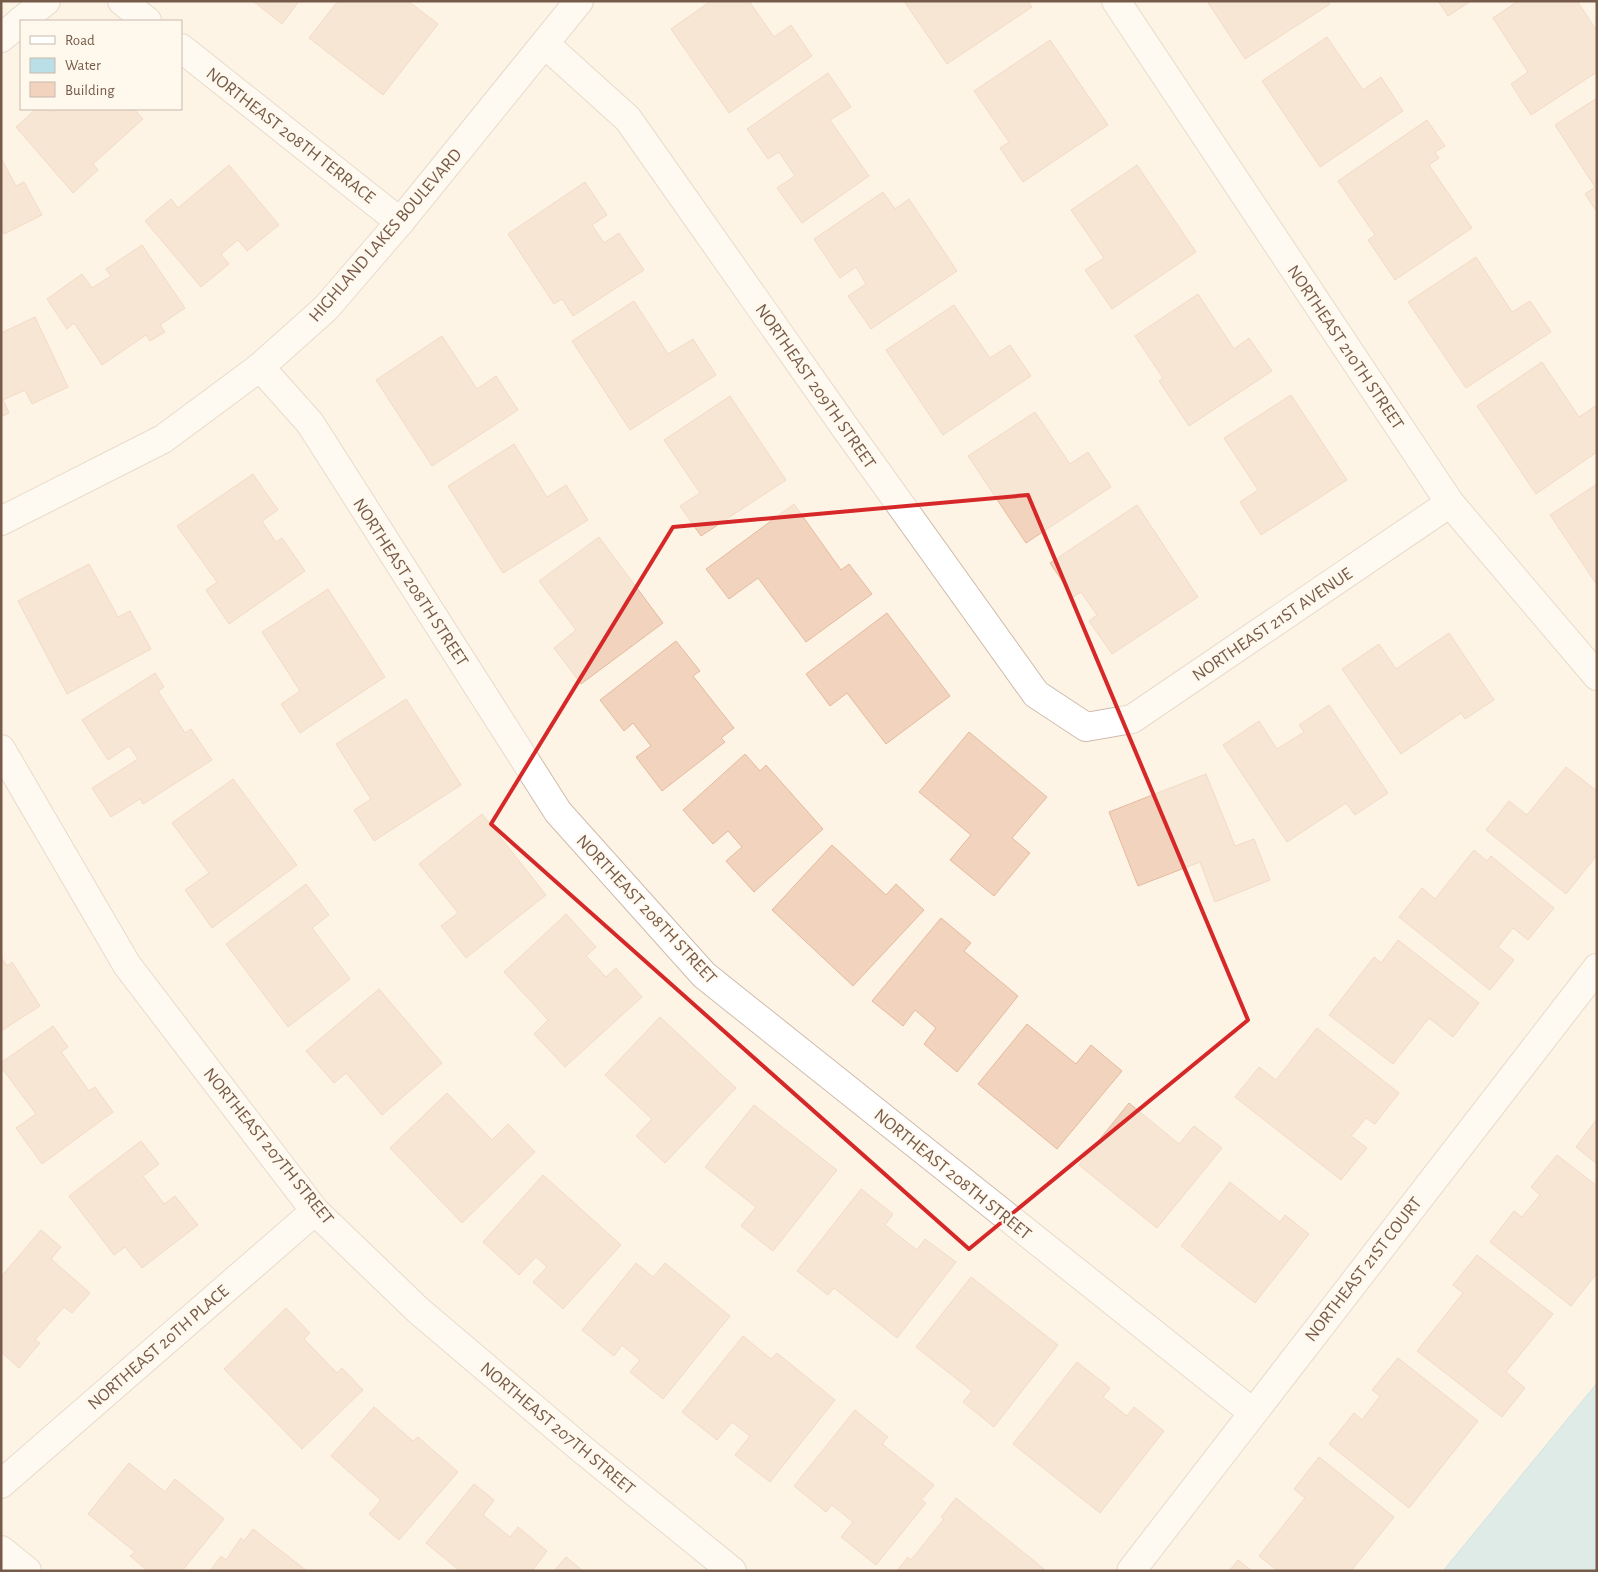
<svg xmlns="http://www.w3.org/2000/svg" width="1598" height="1572" font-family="'Alegreya Sans',sans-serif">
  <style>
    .water { fill: #badfe7; stroke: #a0cfd9 }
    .building { fill: #f2d4be; stroke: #e5ba9e }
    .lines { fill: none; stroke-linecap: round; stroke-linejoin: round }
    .minor-casing { stroke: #cfbcac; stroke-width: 30 }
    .minor { stroke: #fff; stroke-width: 28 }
    .marked { fill: none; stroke: #d62828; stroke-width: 4; stroke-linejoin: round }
    .labels { text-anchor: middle; stroke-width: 4; stroke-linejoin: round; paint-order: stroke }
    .street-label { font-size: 18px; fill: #775b4a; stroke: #fff8ed }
  </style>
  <rect width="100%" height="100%" fill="#fdf4e6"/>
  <!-- water -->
  <path class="water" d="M1597 1383V1571H1443Z"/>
  <!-- building -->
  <g class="building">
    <path d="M253 1H299L282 24Z"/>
    <path d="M338 1H408L438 24 383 95 309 38Z"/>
    <path d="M711 1H749L774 37 791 25 812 56 729 113 671 29Z"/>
    <path d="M904 1H1028L1032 7 947 64Z"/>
    <path d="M1207 1H1328L1330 4 1245 59Z"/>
    <path d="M1438 1H1471L1448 16Z"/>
    <path d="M1518 1H1577L1597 31V72L1531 115 1511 84 1528 72 1493 18Z"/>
    <path d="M1327 37 1363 90 1381 77 1403 111 1320 167 1262 81Z"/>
    <path d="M1050 40 1108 125 1023 182 1000 148 1009 142 974 91Z"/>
    <path d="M828 73 851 107 830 120 869 176 802 223 777 188 795 176 779 152 768 159 747 129Z"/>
    <path d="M1597 98V212L1585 194 1595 187 1555 125Z"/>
    <path d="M36 109H49L52 112 56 109H134L143 119 93 164 98 170 73 193 16 127Z"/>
    <path d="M1427 120 1445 146 1435 152 1439 158 1429 165 1472 228 1395 280 1368 240 1375 235 1338 181Z"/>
    <path d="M1 158 16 186 24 182 42 215 4 234 1 228Z"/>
    <path d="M229 165 279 225 247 251 238 240 221 254 229 264 201 287 145 221 171 199 178 208Z"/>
    <path d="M1137 165 1196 252 1112 309 1085 270 1104 258 1071 210Z"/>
    <path d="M585 182 607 215 592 225 604 243 619 233 644 270 573 316 562 299 554 304 508 234Z"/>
    <path d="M883 192 895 209 909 199 957 271 871 329 848 296 866 284 856 267 840 278 814 239Z"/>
    <path d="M142 245 185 308 160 325 165 332 150 341 146 335 102 365 74 323 67 329 47 299 82 274 92 288 111 276 106 269Z"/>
    <path d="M1476 257 1512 312 1530 301 1551 332 1466 388 1408 302Z"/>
    <path d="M1198 294 1234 349 1249 338 1272 371 1189 426 1159 381 1163 378 1135 336Z"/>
    <path d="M634 301 668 354 693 339 716 375 630 430 572 341Z"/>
    <path d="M954 305 990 358 1010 345 1031 376 943 435 886 350Z"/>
    <path d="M35 317 68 387 32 404 25 390 3 400 9 413 1 417V333Z"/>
    <path d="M442 336 477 389 496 376 518 410 432 466 376 380Z"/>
    <path d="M1542 362 1579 417 1597 405V452L1536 494 1477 406Z"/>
    <path d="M1291 395 1347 480 1261 535 1240 502 1258 490 1224 438Z"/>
    <path d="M730 396 786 480 701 536 680 506 700 493 664 440Z"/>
    <path d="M1035 412 1070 464 1088 452 1111 487 1026 543 968 456Z"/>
    <path d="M514 444 547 497 566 485 588 520 503 573 448 486Z"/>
    <path d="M253 474 278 510 262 521 276 542 282 538 305 571 229 624 206 590 217 582 177 526Z"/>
    <path d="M1597 484V585L1550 515Z"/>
    <path d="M794 504 841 570 849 564 872 594 806 642 758 578 729 599 706 569Z"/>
    <path d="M1137 505 1198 597 1112 654 1089 621 1097 615 1081 592 1073 597 1050 563Z"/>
    <path d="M599 537 663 623 581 684 554 648 576 630 539 581Z"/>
    <path d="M89 564 118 617 130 611 151 649 67 694 18 601Z"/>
    <path d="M328 589 385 677 300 733 281 704 300 691 262 632Z"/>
    <path d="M887 613 950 696 886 744 847 693 830 706 806 674Z"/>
    <path d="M1449 633 1494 700 1465 719 1461 713 1401 754 1342 669 1379 644 1396 669Z"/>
    <path d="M676 641 700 671 693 676 734 728 721 738 725 742 662 791 636 757 651 746 633 723 624 731 600 700Z"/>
    <path d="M155 673 164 687 158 691 185 733 191 729 212 760 143 804 140 799 111 817 92 788 138 759 129 746 108 760 82 720Z"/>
    <path d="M406 699 461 785 374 841 354 810 371 799 336 744Z"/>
    <path d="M1329 705 1388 793 1355 815 1346 803 1287 842 1223 745 1259 721 1277 749 1304 732 1299 725Z"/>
    <path d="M969 732 1047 797 1012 838 1030 853 994 896 950 860 971 835 919 792Z"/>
    <path d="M745 754 760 771 766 765 823 829 754 892 726 861 742 847 728 831 713 844 683 810Z"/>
    <path d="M1566 767 1597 791V855L1566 894 1486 830 1509 801 1527 815Z"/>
    <path d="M1206 774 1235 846 1254 839 1270 880 1215 902 1200 862 1138 886 1109 812Z"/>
    <path d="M233 779 297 865 212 928 185 890 209 873 172 823Z"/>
    <path d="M482 814 546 895 466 958 441 926 458 913 419 864Z"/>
    <path d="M832 845 886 895 896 884 924 910 853 986 772 910Z"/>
    <path d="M1474 850 1487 861 1491 856 1554 908 1528 940 1513 928 1498 947 1514 960 1490 990 1399 917 1422 888 1435 899Z"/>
    <path d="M306 884 329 915 312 928 350 979 288 1027 226 944Z"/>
    <path d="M566 914 596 947 586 956 606 977 616 968 642 997 565 1067 534 1034 548 1020 504 972Z"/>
    <path d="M941 918 971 943 964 951 1018 996 957 1072 924 1044 936 1028 915 1010 903 1026 872 1001Z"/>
    <path d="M1398 940 1479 1003 1453 1037 1429 1018 1393 1064 1329 1015 1374 957 1381 963Z"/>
    <path d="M1 957 7 966 12 962 40 1006 1 1031Z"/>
    <path d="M379 989 442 1063 382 1115 346 1073 334 1083 306 1051Z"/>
    <path d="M660 1017 736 1088 665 1163 636 1136 652 1119 605 1075Z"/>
    <path d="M1027 1024 1076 1064 1091 1045 1122 1071 1057 1149 978 1084Z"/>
    <path d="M53 1026 68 1047 61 1052 89 1091 95 1087 113 1112 42 1164 16 1128 36 1114 1 1067V1063Z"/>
    <path d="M1317 1028 1399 1093 1375 1124 1366 1118 1351 1136 1367 1148 1341 1180 1235 1097 1259 1067 1276 1080Z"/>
    <path d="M447 1093 492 1140 508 1124 535 1152 462 1223 390 1148Z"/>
    <path d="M1129 1103 1179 1144 1194 1126 1222 1148 1157 1228 1079 1165Z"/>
    <path d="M754 1105 837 1170 773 1251 741 1226 756 1207 705 1167Z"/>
    <path d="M1597 1119V1164L1576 1147Z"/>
    <path d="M141 1141 159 1164 143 1176 164 1204 175 1196 198 1225 142 1268 125 1247 114 1255 69 1196Z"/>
    <path d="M1557 1155 1597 1186V1273L1571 1306 1490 1242 1514 1211 1522 1217 1540 1195 1531 1187Z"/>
    <path d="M543 1175 621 1245 563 1309 533 1282 547 1267 536 1257 519 1275 483 1242Z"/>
    <path d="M1230 1182 1280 1222 1285 1215 1309 1234 1255 1303 1181 1246Z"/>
    <path d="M861 1189 893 1214 885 1225 917 1250 925 1239 956 1262 897 1338 834 1288 828 1295 797 1271Z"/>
    <path d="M41 1230 61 1247 51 1259 90 1293 72 1313 64 1307 35 1340 40 1343 19 1368 1 1352V1277Z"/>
    <path d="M1477 1255 1553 1314 1506 1372 1525 1388 1502 1417 1417 1351 1463 1293 1453 1285Z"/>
    <path d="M636 1263 653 1277 665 1263 730 1316 663 1399 630 1372 640 1360 622 1345 614 1356 582 1330Z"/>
    <path d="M971 1277 1058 1345 994 1427 963 1402 972 1391 916 1347Z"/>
    <path d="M286 1308 310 1333 304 1339 337 1373 342 1368 363 1390 302 1449 224 1369Z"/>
    <path d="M743 1336 771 1359 777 1353 835 1400 770 1482 735 1455 750 1436 732 1422 717 1440 682 1412Z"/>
    <path d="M1398 1358 1478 1421 1409 1508 1329 1444 1354 1413 1362 1420 1380 1396 1372 1390Z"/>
    <path d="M1077 1362 1110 1388 1103 1397 1127 1416 1134 1407 1164 1431 1100 1513 1013 1444Z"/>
    <path d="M374 1407 413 1441 418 1437 458 1472 399 1540 369 1514 381 1500 331 1456Z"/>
    <path d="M855 1410 888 1437 882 1444 934 1485 921 1500 926 1503 876 1565 841 1537 853 1522 832 1505 826 1512 794 1486Z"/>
    <path d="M1319 1457 1394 1517 1351 1571H1278L1259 1556 1305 1498 1294 1489Z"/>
    <path d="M129 1463 165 1492 175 1479 224 1519 182 1571H148L130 1556 135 1552 88 1514Z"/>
    <path d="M474 1484 494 1500 483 1515 510 1537 518 1527 547 1551 532 1571H460L426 1543Z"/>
    <path d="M956 1498 1044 1569 1043 1571H897L908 1557 911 1560 944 1519 941 1517Z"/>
    <path d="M253 1529 307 1571H210L221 1556 226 1560 241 1538 244 1541Z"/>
    <path d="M566 1557 583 1571H554Z"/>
    <path d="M1238 1560 1252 1571H1229Z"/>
  </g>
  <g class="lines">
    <!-- minor casing -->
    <g class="minor-casing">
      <g id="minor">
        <path d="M122 1 147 21"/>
        <path d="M1116 1 1450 503 1597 676"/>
        <path d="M21 21 46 1"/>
        <path d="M1 38 21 21"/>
        <path d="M545 44 628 119 844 426 1036 694 1086 727 1132 719 1450 503"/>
        <path d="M181 48 400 222"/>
        <path d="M260 367 310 423 558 812 704 975 1252 1412"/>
        <path d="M1 521 163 439 260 367 326 308 400 222 579 1"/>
        <path d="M1 749 127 965 315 1211 419 1311 583 1450 732 1571"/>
        <path d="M1 1484 315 1211"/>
        <path d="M1 1550 27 1571"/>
        <path d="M1131 1571 1597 968"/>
      </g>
    </g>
    <!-- minor -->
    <use href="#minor" class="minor"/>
  </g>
  <!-- marked area -->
  <path d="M0 0H1598V1572H0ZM1028 495 1248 1020 969 1249 491 824 673 527Z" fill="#fdf4e6" fill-opacity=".55" fill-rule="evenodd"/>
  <path class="marked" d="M1028 495 1248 1020 969 1249 491 824 673 527Z"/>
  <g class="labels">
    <!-- street labels -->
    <g class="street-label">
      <text transform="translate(291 135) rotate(38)" y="6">NORTHEAST 208TH TERRACE</text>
      <text transform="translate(385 235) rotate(-49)" y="6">HIGHLAND LAKES BOULEVARD</text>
      <text transform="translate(1346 347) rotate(56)" y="6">NORTHEAST 210TH STREET</text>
      <text transform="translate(816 386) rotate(55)" y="6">NORTHEAST 209TH STREET</text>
      <text transform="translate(411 582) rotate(57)" y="6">NORTHEAST 208TH STREET</text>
      <text transform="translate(1272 624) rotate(-34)" y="6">NORTHEAST 21ST AVENUE</text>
      <text transform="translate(647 909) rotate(47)" y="6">NORTHEAST 208TH STREET</text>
      <text transform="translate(269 1146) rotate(51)" y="6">NORTHEAST 207TH STREET</text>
      <text transform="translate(953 1174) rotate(39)" y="6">NORTHEAST 208TH STREET</text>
      <text transform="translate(1363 1269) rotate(-52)" y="6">NORTHEAST 21ST COURT</text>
      <text transform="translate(158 1347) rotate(-41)" y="6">NORTHEAST 20TH PLACE</text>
      <text transform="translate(558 1428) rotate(40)" y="6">NORTHEAST 207TH STREET</text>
    </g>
  </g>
  <!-- border -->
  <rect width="1598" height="1572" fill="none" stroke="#775b4a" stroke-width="5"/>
  <!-- legend -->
  <rect x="20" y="20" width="162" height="90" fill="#fff8ed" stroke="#c9b9ac"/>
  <rect x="30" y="36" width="25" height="8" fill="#ffffff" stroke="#c9b9ac"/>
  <text x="65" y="45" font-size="15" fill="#775b4a">Road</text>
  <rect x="30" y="58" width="25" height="15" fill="#badfe7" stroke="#c9b9ac"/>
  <text x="65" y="70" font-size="15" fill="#775b4a">Water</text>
  <rect x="30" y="82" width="25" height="15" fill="#f2d4be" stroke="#c9b9ac"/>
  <text x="65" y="95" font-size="15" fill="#775b4a">Building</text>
</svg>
